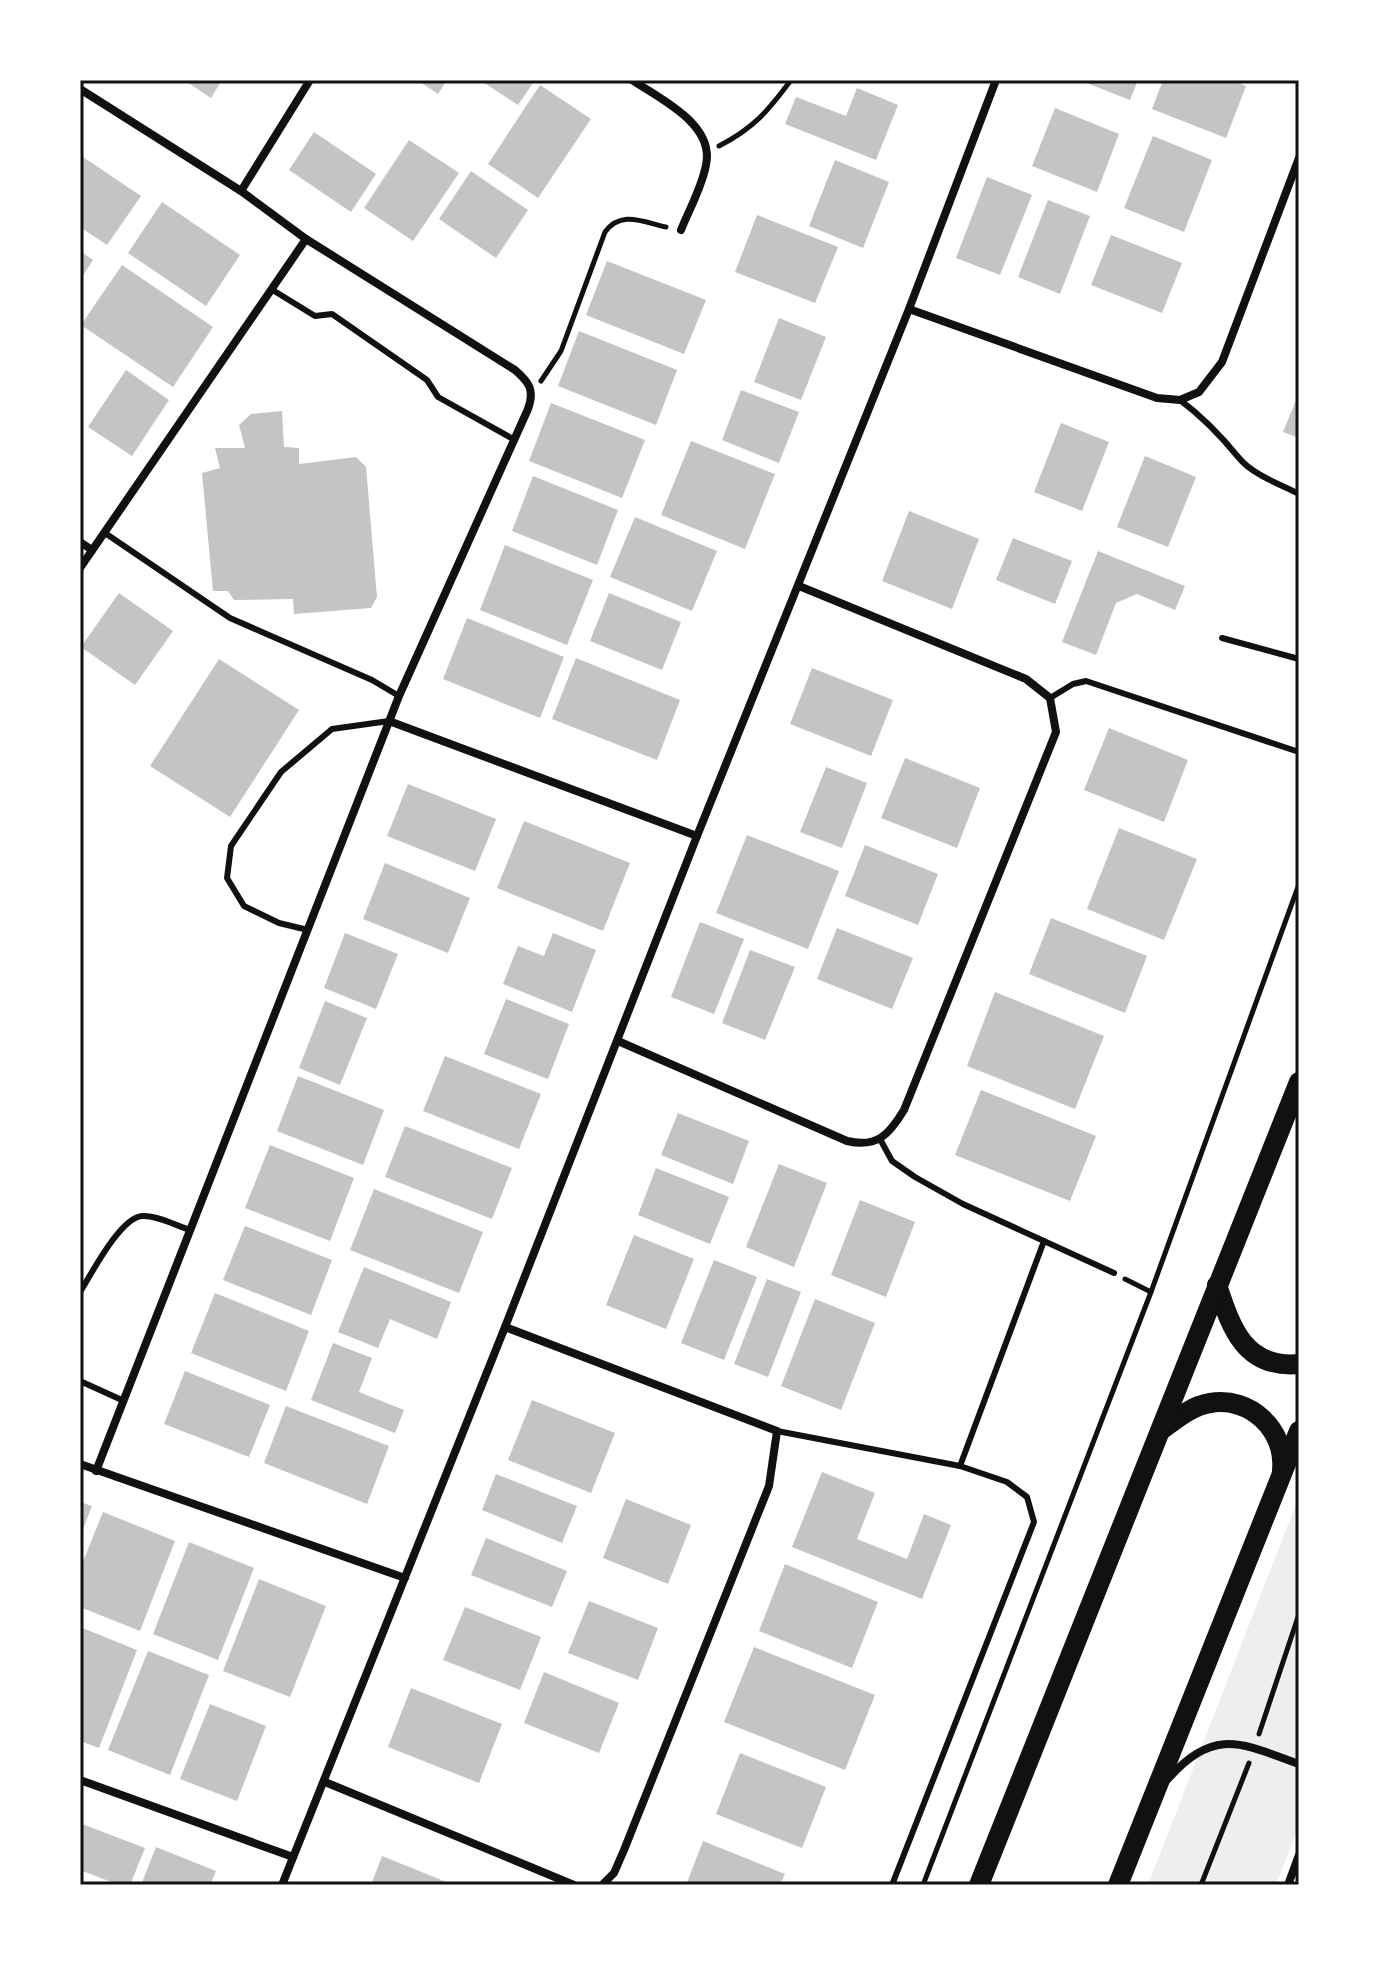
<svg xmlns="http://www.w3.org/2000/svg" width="1379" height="1965" font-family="Merriweather,serif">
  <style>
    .green { fill: #eee }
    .building { fill: #c4c4c4 }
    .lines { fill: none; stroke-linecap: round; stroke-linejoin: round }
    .path { stroke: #111; stroke-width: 5 }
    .service { stroke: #111; stroke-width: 6 }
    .minor { stroke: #111; stroke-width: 8 }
    .primary { stroke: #111; stroke-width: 20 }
    .neatline { fill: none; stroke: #111; stroke-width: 3 }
  </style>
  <rect width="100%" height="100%" fill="#fff"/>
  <!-- green -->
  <path class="green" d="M1299 1496V1825L1276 1885H1148Z"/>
  <!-- building -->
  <g class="building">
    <path d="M184 80H222L211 98Z"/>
    <path d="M417 80H447L438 94Z"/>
    <path d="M480 80H535L518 105Z"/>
    <path d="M1079 80H1138L1130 100Z"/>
    <path d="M1163 80H1230L1246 86 1226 138 1152 109Z"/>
    <path d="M540 85 591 119 538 198 488 164Z"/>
    <path d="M857 88 898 105 876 160 785 124 796 97 846 116Z"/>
    <path d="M1055 108 1119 134 1097 192 1032 166Z"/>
    <path d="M314 132 376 174 351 212 289 170Z"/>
    <path d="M1153 136 1212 160 1184 232 1124 208Z"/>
    <path d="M409 140 459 173 413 241 364 208Z"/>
    <path d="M80 155 141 196 107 245 80 227Z"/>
    <path d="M835 160 889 182 863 248 809 226Z"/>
    <path d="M471 171 528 210 496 258 439 219Z"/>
    <path d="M987 177 1032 195 1000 275 956 258Z"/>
    <path d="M1048 200 1090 216 1060 294 1018 277Z"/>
    <path d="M162 202 240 255 206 306 128 253Z"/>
    <path d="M757 215 838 247 815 303 735 272Z"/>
    <path d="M1111 235 1182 263 1162 313 1091 285Z"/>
    <path d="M80 251 93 260 80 280Z"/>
    <path d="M607 261 706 300 684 354 586 315Z"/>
    <path d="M122 265 213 327 173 387 81 325Z"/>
    <path d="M779 318 826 337 801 400 754 382Z"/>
    <path d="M579 331 677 370 656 425 558 386Z"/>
    <path d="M126 370 169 400 132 456 88 427Z"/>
    <path d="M741 390 799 412 779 463 722 440Z"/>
    <path d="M1299 393V438L1283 432Z"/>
    <path d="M551 403 645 440 622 498 529 461Z"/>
    <path d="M282 411 284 447 299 448V464L356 457 366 467 377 597 371 608 294 614 293 599 234 600 228 591H213L202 473 220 468 215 448H245L239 425 251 414Z"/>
    <path d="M1061 423 1109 442 1082 511 1034 492Z"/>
    <path d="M691 441 775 474 745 549 661 515Z"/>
    <path d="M1145 456 1196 477 1168 547 1117 527Z"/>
    <path d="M533 476 618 510 597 565 512 531Z"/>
    <path d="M909 511 979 539 952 609 882 581Z"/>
    <path d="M635 517 717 551 692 611 610 577Z"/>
    <path d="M1013 538 1072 561 1055 604 996 580Z"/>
    <path d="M505 545 593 580 567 645 480 610Z"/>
    <path d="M1098 551 1185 586 1175 610 1137 594 1116 603 1096 655 1062 642Z"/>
    <path d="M119 593 173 631 135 685 81 647Z"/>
    <path d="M609 593 681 622 662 670 590 641Z"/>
    <path d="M467 618 564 657 540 718 443 679Z"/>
    <path d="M576 658 680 700 657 760 552 719Z"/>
    <path d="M219 659 299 710 230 817 150 766Z"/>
    <path d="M812 668 893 700 871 756 790 724Z"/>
    <path d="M1109 728 1188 760 1164 822 1084 790Z"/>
    <path d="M905 758 980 788 957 848 881 818Z"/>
    <path d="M826 767 867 783 842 848 800 832Z"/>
    <path d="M408 784 496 819 475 871 387 836Z"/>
    <path d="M524 821 630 863 603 931 497 888Z"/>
    <path d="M1119 828 1197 859 1164 940 1087 909Z"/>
    <path d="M747 835 839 871 808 949 716 913Z"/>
    <path d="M865 845 938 874 918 925 845 896Z"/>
    <path d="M385 863 470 898 448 953 363 919Z"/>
    <path d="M1051 918 1147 956 1125 1013 1029 974Z"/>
    <path d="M700 922 744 939 714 1014 671 997Z"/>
    <path d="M837 928 913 958 892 1009 817 979Z"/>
    <path d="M345 933 398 954 376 1009 324 988Z"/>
    <path d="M553 933 596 950 572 1012 503 984 518 946 544 956Z"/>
    <path d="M750 950 795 967 765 1040 722 1023Z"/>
    <path d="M995 992 1104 1036 1075 1109 967 1066Z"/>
    <path d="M506 999 569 1024 548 1079 484 1054Z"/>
    <path d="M325 1001 367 1018 340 1085 299 1068Z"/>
    <path d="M445 1056 541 1094 519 1149 423 1111Z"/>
    <path d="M298 1076 384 1110 363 1165 277 1131Z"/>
    <path d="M981 1090 1096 1136 1070 1201 955 1155Z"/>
    <path d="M678 1113 749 1141 733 1184 661 1155Z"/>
    <path d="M405 1126 512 1168 492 1219 385 1177Z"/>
    <path d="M270 1145 354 1178 330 1241 245 1208Z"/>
    <path d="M779 1164 827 1183 794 1267 746 1247Z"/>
    <path d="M656 1168 729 1197 710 1244 638 1215Z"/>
    <path d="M374 1189 483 1232 459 1293 350 1250Z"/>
    <path d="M860 1200 915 1222 886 1297 831 1275Z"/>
    <path d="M245 1226 332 1260 311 1315 223 1280Z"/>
    <path d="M634 1235 694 1259 666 1329 606 1305Z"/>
    <path d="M714 1260 757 1277 724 1360 681 1343Z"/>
    <path d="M364 1267 451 1302 437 1339 390 1319 378 1348 338 1332Z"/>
    <path d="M767 1279 801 1292 768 1377 734 1364Z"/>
    <path d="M215 1293 309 1331 286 1391 191 1353Z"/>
    <path d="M815 1299 875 1323 841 1410 781 1386Z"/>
    <path d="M333 1343 372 1358 359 1392 404 1410 395 1433 311 1400Z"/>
    <path d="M185 1371 270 1405 249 1457 164 1424Z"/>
    <path d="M532 1400 615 1433 591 1493 508 1460Z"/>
    <path d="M286 1406 389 1446 367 1504 264 1463Z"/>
    <path d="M822 1472 875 1493 857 1539 907 1559 924 1514 951 1525 922 1599 792 1547Z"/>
    <path d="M496 1474 577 1506 562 1543 482 1510Z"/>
    <path d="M626 1499 691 1525 668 1584 603 1558Z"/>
    <path d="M80 1502 92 1506 80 1537Z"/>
    <path d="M103 1512 175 1541 140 1631 80 1607V1569Z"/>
    <path d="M486 1538 567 1571 552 1607 471 1575Z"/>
    <path d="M189 1542 254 1568 218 1660 153 1634Z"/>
    <path d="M785 1564 878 1602 852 1668 759 1631Z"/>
    <path d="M259 1579 326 1606 290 1697 223 1671Z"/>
    <path d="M589 1601 658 1628 638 1680 568 1653Z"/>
    <path d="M465 1607 541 1637 520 1690 443 1660Z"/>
    <path d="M80 1627 137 1650 99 1748 80 1741Z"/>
    <path d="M754 1647 875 1695 845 1770 724 1722Z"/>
    <path d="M148 1651 209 1675 170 1775 108 1750Z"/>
    <path d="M544 1672 619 1703 599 1753 524 1723Z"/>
    <path d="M411 1688 502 1724 479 1783 388 1747Z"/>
    <path d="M210 1704 266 1726 237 1801 180 1779Z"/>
    <path d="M740 1753 826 1787 802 1848 716 1814Z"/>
    <path d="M82 1824 145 1848 130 1885H119L80 1870Z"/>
    <path d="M703 1841 785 1874 780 1885H686Z"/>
    <path d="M156 1847 216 1871 210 1885H141Z"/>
    <path d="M382 1856 454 1885H371Z"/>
  </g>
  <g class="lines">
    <!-- path -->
    <g class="path">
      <path d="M719 146C754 128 768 111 791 80"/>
      <path d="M541 381 561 351 605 232C621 210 643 222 666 227"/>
      <path d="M1125 1279 1151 1292"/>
      <path d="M1259 1734 1299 1614"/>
      <path d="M923 1885 1151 1292 1299 884"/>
      <path d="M1201 1885 1249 1763"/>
    </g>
    <!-- service -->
    <g class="service">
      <path d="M271 289 315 316 332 314 427 380 438 397 515 440"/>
      <path d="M1180 400C1203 417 1221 436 1239 458 1253 475 1280 484 1299 494"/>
      <path d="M105 533 230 618 372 680 399 696"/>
      <path d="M1222 638 1299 659"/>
      <path d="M1050 698 1073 684 1086 681 1299 752"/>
      <path d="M308 930 279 923 244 906 227 878 231 846 281 772 332 729 389 721"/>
      <path d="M880 1139 892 1161 915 1177 963 1204 1114 1273"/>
      <path d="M80 1292C92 1273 120 1218 142 1216 157 1215 177 1226 190 1230"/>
      <path d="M80 1381 124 1401"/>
      <path d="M777 1431 960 1466 1007 1482 1027 1497 1034 1522 892 1885"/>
      <path d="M960 1466 1044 1241"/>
    </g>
    <!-- minor -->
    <g class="minor">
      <path d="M632 80C660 99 715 124 706 165 702 187 689 210 681 230"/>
      <path d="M80 89 241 191 306 239 515 370C529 382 535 390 528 409L399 696 96 1471"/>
      <path d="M241 191 310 80"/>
      <path d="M909 309 1157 398 1180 400 1199 392 1222 362 1299 158"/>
      <path d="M80 542 92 550"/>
      <path d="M80 568 306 239"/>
      <path d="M389 721 697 836"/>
      <path d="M618 1041 847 1141C877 1148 889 1135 904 1110L1056 732 1050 698 1026 679 799 586"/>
      <path d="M505 1327 777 1431 769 1486 624 1850 614 1873 602 1885"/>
      <path d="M80 1464 405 1578"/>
      <path d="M1168 1779C1214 1726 1243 1744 1299 1764"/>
      <path d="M80 1780 293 1857"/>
      <path d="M325 1782 574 1885"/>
      <path d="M282 1885 505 1327 697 836 909 309 996 80"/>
      <path d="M1288 1885 1299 1855"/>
    </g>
    <!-- primary -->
    <g class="primary">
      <path d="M1217 1285C1231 1327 1244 1369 1299 1364"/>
      <path d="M1160 1431C1175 1420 1191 1406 1210 1403 1250 1396 1286 1430 1282 1470"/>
      <path d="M979 1885 1299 1082"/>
      <path d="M1118 1885 1299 1431"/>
    </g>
  </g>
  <!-- border -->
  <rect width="1379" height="1965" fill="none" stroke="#ffffff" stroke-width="164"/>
  <rect x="82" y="82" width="1215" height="1801" class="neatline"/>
</svg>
